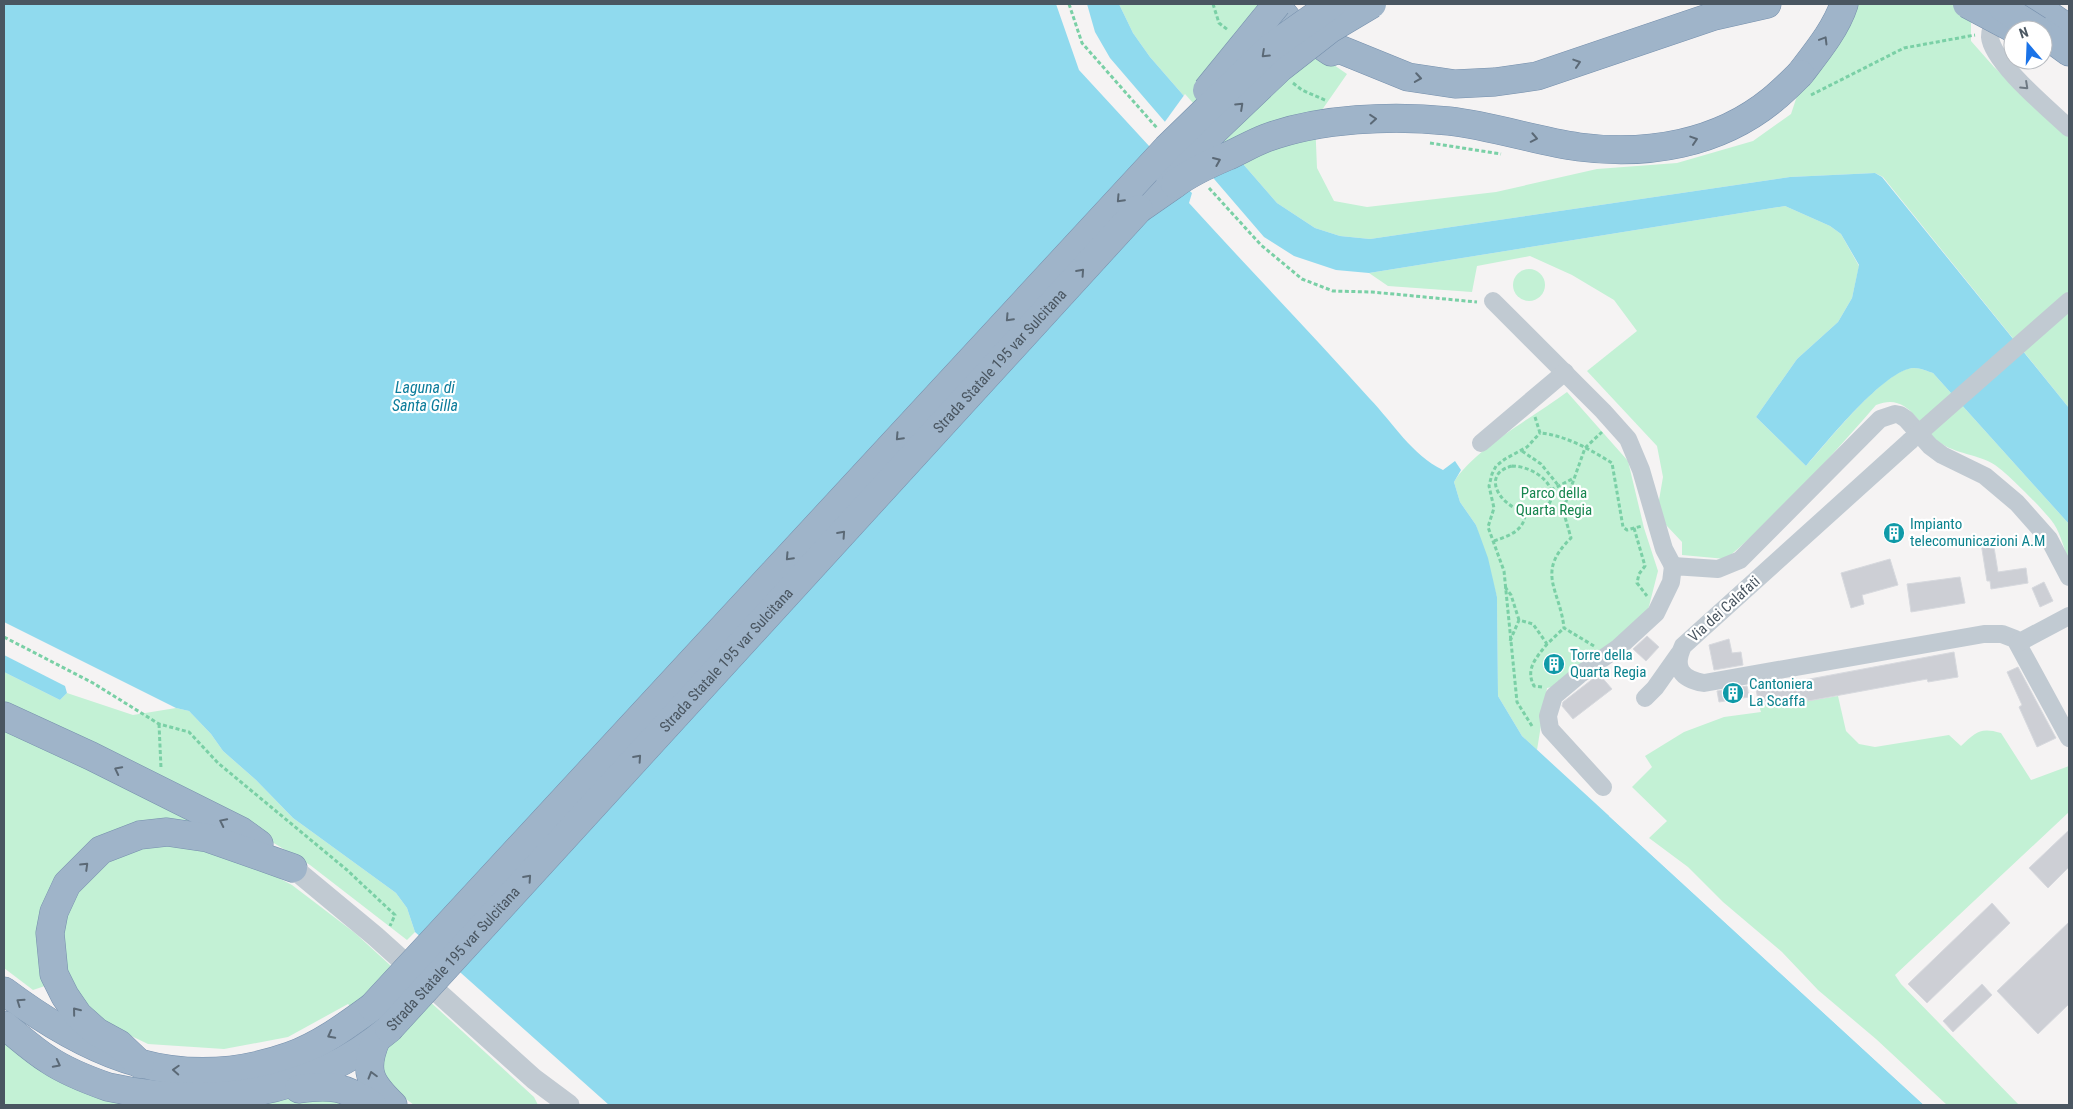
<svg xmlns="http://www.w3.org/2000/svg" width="2073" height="1109" font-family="'Roboto Condensed',sans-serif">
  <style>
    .green { fill: #c3f1d5 }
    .water { fill: #90daee }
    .pier { fill: #f5f3f3 }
    .building { fill: #cdcfd5; stroke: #d7d9de }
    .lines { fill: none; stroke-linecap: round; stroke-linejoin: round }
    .trunk-casing { stroke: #7690ad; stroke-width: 29 }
    .path { stroke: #7ad0a6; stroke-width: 3; stroke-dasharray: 4 2.5; stroke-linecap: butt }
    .minor { stroke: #c1cad2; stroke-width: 18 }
    .tertiary { stroke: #c1cad2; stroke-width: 21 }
    .trunk { stroke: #9fb4c9; stroke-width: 28 }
    .trunk-bridge-casing { stroke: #7690ad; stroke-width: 29; stroke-linecap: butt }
    .minor-bridge { stroke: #c1cad2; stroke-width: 18 }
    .trunk-bridge { stroke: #9fb4c9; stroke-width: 28 }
    .oneway { stroke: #5b6976 }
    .oneway2 { stroke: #6e7983 }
    .labels { text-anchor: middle; stroke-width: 4.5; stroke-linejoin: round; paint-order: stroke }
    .street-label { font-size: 15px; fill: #4a5661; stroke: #fff }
    .park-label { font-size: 15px; fill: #17864f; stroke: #fff }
    .culture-label { font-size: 15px; fill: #0d838f; stroke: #fff; text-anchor: start }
    .water-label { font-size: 16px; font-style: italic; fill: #0c7c9b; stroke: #fff }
  </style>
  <rect width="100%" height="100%" fill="#f5f3f3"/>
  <!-- green -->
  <g class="green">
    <path d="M1119 4H1261L1280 28 1347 74 1315 120 1317 168 1334 201 1367 207 1496 192 1597 169 1677 163 1753 141 1791 114 1799 90 1856 4H1976L1971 19V41L1994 67 2069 137V408L1883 177 1875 173 1790 177 1370 239 1340 236 1315 228 1277 203 1150 57 1133 33Z"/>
    <path d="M1785 206 1830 226 1841 234 1859 266 1852 298 1838 322 1797 359 1756 417 1806 466C1827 443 1885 368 1914 368 1920 368 1927 371 1933 373L2069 524V563C2065 551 2061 535 2054 524 2047 513 2006 472 1995 465 1978 454 1955 454 1939 442 1917 425 1909 392 1876 405 1829 459 1781 513 1726 559L1682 555V542L1666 525 1658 506 1663 477 1657 446 1587 371 1637 331 1614 300 1572 275 1530 256 1477 266 1472 292 1388 286 1369 273Z"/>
    <circle cx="1529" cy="285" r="16"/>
    <path d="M1567 392 1628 461 1644 528 1658 571 1647 614 1557 686 1547 688 1537 750 1522 736 1498 696 1497 597 1476 525 1460 502 1454 482C1473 450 1535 416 1567 392Z"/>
    <path d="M4 672 60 700 67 693 133 715 176 708 189 711 211 734 223 751 256 780 293 818 396 893 407 908 415 932 407 940 310 865 254 831 147 774 4 702Z"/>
    <path d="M1804 680 1808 701 1838 696 1846 731 1859 744 1875 747 1949 735 1961 746C1976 732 1980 727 2001 733L2031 780 2069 766V812L1895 975 1901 984 2019 1105H1947L1876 1039 1818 990 1782 952 1723 902 1688 867 1649 838 1667 821 1632 787 1652 767 1645 756 1684 732 1724 717 1761 712 1759 706 1784 702 1781 684Z"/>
    <path d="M4 728 230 830 86 847 48 985 33 990 4 968Z"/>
    <path d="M163 841 205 848 252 864 292 885 355 933 534 1097 538 1105H414L390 1087 381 1068 386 1039 348 1004 288 1037 224 1049 148 1044 98 1020 64 972 61 918 96 864Z"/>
    <path d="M4 1040 146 1105H4Z"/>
    <path d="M316 1094 355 1105H256L296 1096Z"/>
  </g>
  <!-- water -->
  <g class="water">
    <path d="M4 4H1056L1079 70 1150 147 1165 169 1192 193 1189 203C1249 269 1311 333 1370 399 1393 423 1412 455 1443 470L1455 461 1461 470 1454 482 1460 502 1476 525 1488 558 1497 597 1498 696 1522 736 1924 1105H609L415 932 407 908 396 893 293 818 256 780 223 751 211 734 189 711 176 708 4 622Z"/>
    <path d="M1087 4H1119L1133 33 1150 57 1277 203 1315 228 1340 236 1370 239 1790 177 1875 173 1882 177 2069 408V524L1933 373C1927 371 1920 368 1914 368 1885 369 1826 443 1806 466L1756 417 1797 359 1838 322 1852 298 1859 265 1841 234 1830 226 1785 206 1369 273 1336 270 1294 256 1264 237 1110 58 1095 32Z"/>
    <path d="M4 655 65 686 67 693 60 700 4 672Z"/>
  </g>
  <!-- pier -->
  <g class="pier">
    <path d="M1185 94 1218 131 1194 158 1164 123Z"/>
    <path d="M1609 816H1613L1927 1105H1924Z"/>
  </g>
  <!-- building -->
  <g class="building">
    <path d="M1993 541 1998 572 2026 568 2028 583 1991 589 1990 581H1987L1981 543Z"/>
    <path d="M1890 559 1898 585 1862 595 1864 604 1851 608 1841 573Z"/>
    <path d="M1960 577 1965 603 1911 612 1907 584Z"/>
    <path d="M2044 582 2053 601 2040 607 2032 588Z"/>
    <path d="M1647 636 1659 647 1646 661 1633 649Z"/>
    <path d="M1729 639 1732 653 1741 652 1743 665 1714 670 1709 645Z"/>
    <path d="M1954 652 1958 677 1928 682 1927 679 1808 701 1807 698 1759 706 1756 689Z"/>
    <path d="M2018 667 2056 738 2037 747 2019 707 2022 705 2007 672Z"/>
    <path d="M1599 674 1612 689 1573 719 1562 706 1563 702Z"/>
    <path d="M1747 686 1749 697 1719 702 1717 691Z"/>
    <path d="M2069 830V867L2048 888 2029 868Z"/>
    <path d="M1992 903 2010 923 1927 1003 1908 984Z"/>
    <path d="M2069 922V1004L2038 1034 1997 991Z"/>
    <path d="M1982 984 1992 995 1953 1032 1943 1021Z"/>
  </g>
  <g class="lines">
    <!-- trunk casing -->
    <g class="trunk-casing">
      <g id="trunk">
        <path d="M1275 4 1294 27 1331 52 1339 49 1408 77 1455 84 1495 82 1537 76 1714 16 1767 4"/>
        <path d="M2033 4 2069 29"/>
        <path d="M2043 33 2069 52"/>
        <path d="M1800 74C1816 53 1836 29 1844 4"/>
        <path d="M1139 209 1175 184"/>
        <path d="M4 716 91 756 241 831 259 844"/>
        <path d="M4 991C92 1057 180 1095 290 1056 320 1045 346 1026 372 1007"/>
        <path d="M4 1025C19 1037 33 1050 49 1060 67 1072 88 1080 108 1087 208 1109 309 1097 389 1029"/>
        <path d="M376 1040C363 1071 370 1083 393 1105"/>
        <path d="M140 1064 119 1044 97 1032 78 1015 65 996 54 974 50 933 54 912 67 884 101 850 140 835 167 832 208 838 293 868"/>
        <path d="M299 1089C331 1084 346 1087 372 1105"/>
      </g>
    </g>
    <!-- path -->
    <g class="path">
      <path d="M1069 4 1082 43 1157 128"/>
      <path d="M1213 4 1219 23 1228 30"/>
      <path d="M1293 83 1302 90 1327 101"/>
      <path d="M1811 95 1904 48 1975 35"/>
      <path d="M1430 143 1501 154"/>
      <path d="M1209 188 1261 245 1302 279 1333 291 1372 292 1477 302"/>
      <path d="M1535 417 1540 433C1565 435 1591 450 1612 463L1623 527 1627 530 1642 526"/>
      <path d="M1522 451 1541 464 1558 485"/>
      <path d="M1512 466C1535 466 1568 490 1542 512 1511 521 1473 476 1512 466Z"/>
      <path d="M1551 490 1574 478"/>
      <path d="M1634 528 1645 566 1639 574 1637 583 1647 596"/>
      <path d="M1494 541C1508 536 1525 531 1525 513"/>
      <path d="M1505 587 1511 595 1519 620"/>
      <path d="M4 637 93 683 159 724 189 732 218 763 347 870 395 915 390 926"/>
      <path d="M1510 641 1519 620 1533 624 1547 644 1564 628"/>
      <path d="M1594 646 1564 628C1560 589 1535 573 1571 538L1563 510 1585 448 1602 432"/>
      <path d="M1542 687 1534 686C1525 669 1536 658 1547 644"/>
      <path d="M159 724 161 768"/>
      <path d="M1532 726 1517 702 1504 571 1488 527 1494 508 1489 486 1492 474 1496 466 1505 459 1527 447 1540 433"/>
    </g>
    <!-- minor -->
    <g class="minor">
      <path d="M1998 11C1994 19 1990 28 1990 37 1992 62 2050 110 2069 128"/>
      <path d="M1493 301 1603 411 1628 439 1641 470 1664 549 1673 566"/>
      <path d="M1910 441 1683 646C1673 668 1681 679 1704 683L1984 634H2002L2015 639 2069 738"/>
      <path d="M1481 443 1565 372"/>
      <path d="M2018 643 2069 616"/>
      <path d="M1645 698 1655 688 1679 654"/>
      <path d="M1603 787 1550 729 1548 716 1554 696 1579 675 1619 647 1656 613 1671 582 1673 566 1718 569 1740 560 1880 419 1895 414 1900 415 1906 419 1930 446 1942 455 1985 476 2017 503 2049 539 2069 577"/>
    </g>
    <!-- tertiary -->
    <path class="tertiary" d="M293 868 375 936 534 1079 569 1105"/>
    <!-- trunk -->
    <use href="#trunk" class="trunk"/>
    <!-- trunk-bridge casing -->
    <g class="trunk-bridge-casing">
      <g id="trunk-bridge">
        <path d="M1967 4 2016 30"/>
        <path d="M2003 8 2038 30"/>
        <path d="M1207 90 1277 4"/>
        <path d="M1170 177 1193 151 1280 68 1330 29 1372 4"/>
        <path d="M1175 184C1191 172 1209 164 1228 156 1241 150 1253 143 1266 138 1320 118 1393 115 1449 121 1493 126 1536 141 1579 147 1647 156 1718 144 1772 100 1782 92 1791 83 1800 74"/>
        <path d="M372 1007 1167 148 1270 48 1332 4"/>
        <path id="s1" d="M389 1029 1139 209"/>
      </g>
    </g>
    <!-- minor-bridge -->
    <path class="minor-bridge" d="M1910 441 2069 301"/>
    <!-- trunk-bridge -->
    <use href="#trunk-bridge" class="trunk-bridge"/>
  </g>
  <!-- one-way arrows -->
  <defs><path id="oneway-chevron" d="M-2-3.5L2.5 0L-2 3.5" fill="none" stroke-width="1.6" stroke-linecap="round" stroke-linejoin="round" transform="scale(1.25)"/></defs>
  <g class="oneway">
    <use href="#oneway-chevron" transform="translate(1824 40) rotate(-59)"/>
    <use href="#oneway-chevron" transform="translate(1265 54) rotate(137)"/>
    <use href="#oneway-chevron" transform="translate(1577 63) rotate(-18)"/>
    <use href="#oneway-chevron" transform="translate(1418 78) rotate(9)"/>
    <use href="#oneway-chevron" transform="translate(1240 106) rotate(-43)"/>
    <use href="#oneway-chevron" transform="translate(1373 119) rotate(-5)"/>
    <use href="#oneway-chevron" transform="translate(1534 138) rotate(11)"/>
    <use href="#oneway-chevron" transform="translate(1694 140) rotate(-18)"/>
    <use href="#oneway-chevron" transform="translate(1217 161) rotate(-23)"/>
    <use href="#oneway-chevron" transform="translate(1120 199) rotate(133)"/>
    <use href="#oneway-chevron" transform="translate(1081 272) rotate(-48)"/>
    <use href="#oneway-chevron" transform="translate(1009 318) rotate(133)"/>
    <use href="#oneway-chevron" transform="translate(899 437) rotate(133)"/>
    <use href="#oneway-chevron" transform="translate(842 534) rotate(-48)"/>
    <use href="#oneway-chevron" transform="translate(789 557) rotate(133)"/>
    <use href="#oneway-chevron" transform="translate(638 758) rotate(-48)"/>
    <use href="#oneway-chevron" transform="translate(118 770) rotate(-153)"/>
    <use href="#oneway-chevron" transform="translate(223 822) rotate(-154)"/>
    <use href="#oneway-chevron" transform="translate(85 866) rotate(-44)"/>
    <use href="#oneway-chevron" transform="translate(528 878) rotate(-48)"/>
    <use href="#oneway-chevron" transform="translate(20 1002) rotate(-145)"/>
    <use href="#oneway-chevron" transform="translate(76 1011) rotate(-129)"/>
    <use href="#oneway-chevron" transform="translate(331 1035) rotate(152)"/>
    <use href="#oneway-chevron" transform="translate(57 1064) rotate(27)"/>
    <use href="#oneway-chevron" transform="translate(176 1070) rotate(-177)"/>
    <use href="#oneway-chevron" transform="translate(372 1075) rotate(-106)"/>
  </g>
  <use class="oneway2" href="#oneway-chevron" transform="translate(2025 86) rotate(43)"/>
  <!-- icons -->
  <defs>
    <g id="building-disc" transform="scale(1.125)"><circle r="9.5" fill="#0f9aa8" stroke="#fff"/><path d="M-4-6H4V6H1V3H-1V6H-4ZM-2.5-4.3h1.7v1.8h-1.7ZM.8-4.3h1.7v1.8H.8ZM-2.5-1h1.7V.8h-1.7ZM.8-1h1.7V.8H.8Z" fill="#fff"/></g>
  </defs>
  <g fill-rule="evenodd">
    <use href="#building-disc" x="1894" y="533"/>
    <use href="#building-disc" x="1554" y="664"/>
    <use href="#building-disc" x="1733" y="693"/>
  </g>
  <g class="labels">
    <!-- street labels -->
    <g class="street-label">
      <text dy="5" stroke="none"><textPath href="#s1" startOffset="905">Strada Statale 195 var Sulcitana</textPath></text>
      <text transform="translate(1724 609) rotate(-42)" y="5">Via dei Calafati</text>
      <text dy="5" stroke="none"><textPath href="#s1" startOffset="500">Strada Statale 195 var Sulcitana</textPath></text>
      <text dy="5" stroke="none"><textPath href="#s1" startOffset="95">Strada Statale 195 var Sulcitana</textPath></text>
    </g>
    <!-- park labels -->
    <g class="park-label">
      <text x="1554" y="498">Parco della<tspan x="1554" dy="17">Quarta Regia</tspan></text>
    </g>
    <!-- culture labels -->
    <g class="culture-label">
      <text x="1910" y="529">Impianto<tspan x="1910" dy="17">telecomunicazioni A.M</tspan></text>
      <text x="1570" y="660">Torre della<tspan x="1570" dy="17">Quarta Regia</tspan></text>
      <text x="1749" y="689">Cantoniera<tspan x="1749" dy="17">La Scaffa</tspan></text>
    </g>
    <!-- water labels -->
    <g class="water-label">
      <text x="425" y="393">Laguna di<tspan x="425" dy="18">Santa Gilla</tspan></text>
    </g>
  </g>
  <!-- border -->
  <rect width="2073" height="1109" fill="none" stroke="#4a5661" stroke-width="10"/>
  <!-- north arrow -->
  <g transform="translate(2028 45) rotate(341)"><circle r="24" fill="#ffffff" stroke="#b7bbc0"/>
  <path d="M0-4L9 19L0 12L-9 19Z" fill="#1a73e8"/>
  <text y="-8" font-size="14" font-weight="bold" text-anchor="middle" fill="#4a5661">N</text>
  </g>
</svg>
